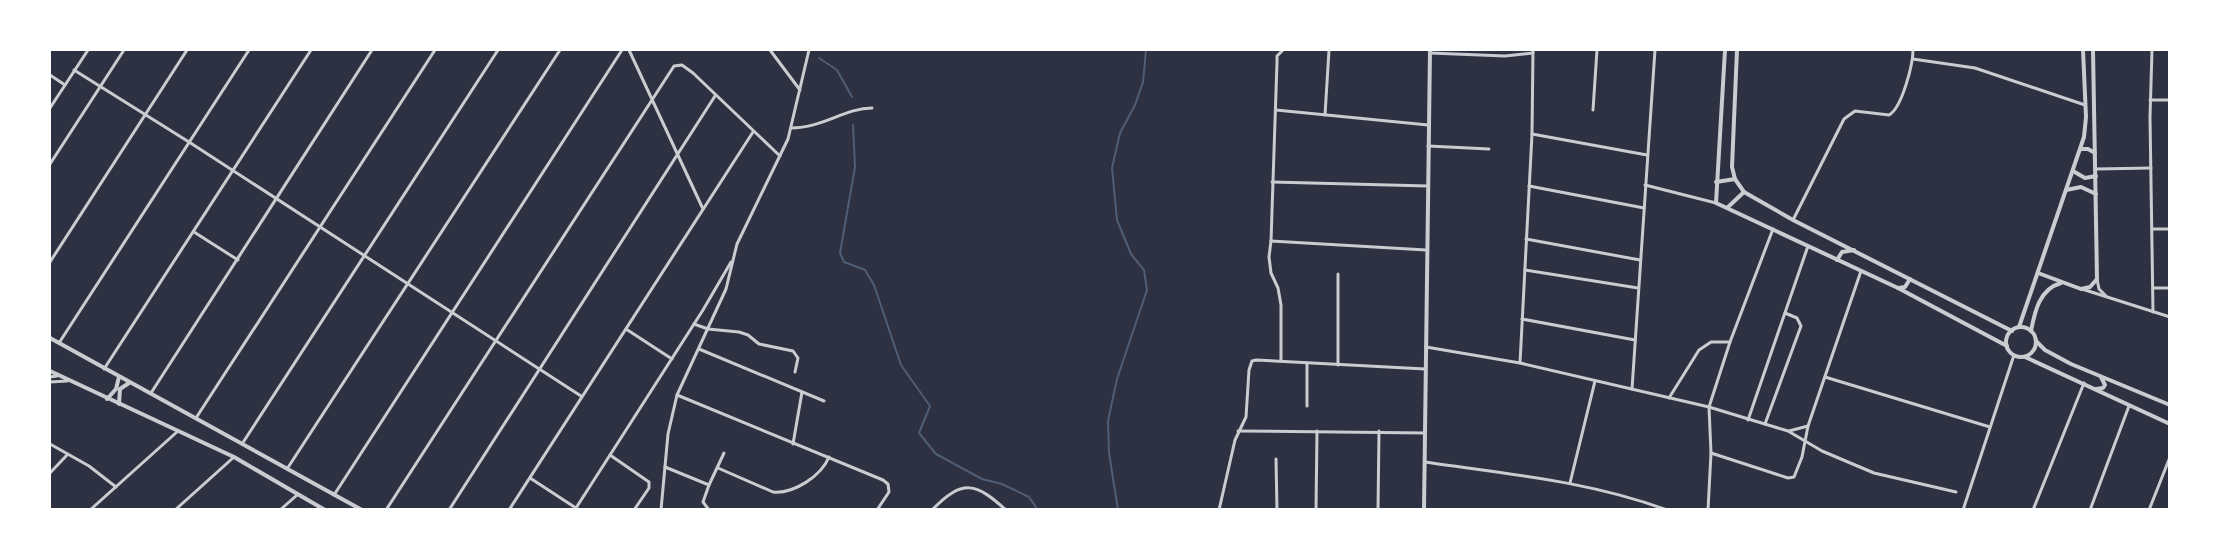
<svg xmlns="http://www.w3.org/2000/svg" width="2219" height="559" font-family="Arial,sans-serif">
  <style>
    .lines { fill: none; stroke-linecap: round; stroke-linejoin: round }
    .stream { stroke: #4f5d75; stroke-width: 2 }
    .minor { stroke: #caccd0; stroke-width: 3 }
    .tertiary { stroke: #caccd0; stroke-width: 4 }
  </style>
  <rect width="100%" height="100%" fill="#2d3142"/>
  <g class="lines">
    <!-- stream -->
    <g class="stream">
      <path d="M819 58 837 70 852 97"/>
      <path d="M853 125 855 167 840 253 844 262 865 270 874 285 901 365 930 406 919 433 936 454 982 479 1002 484 1029 497 1038 510"/>
      <path d="M1118 510 1109 453 1108 421 1117 379 1147 290 1144 270 1131 254 1117 220 1112 168 1120 133 1135 105 1143 82 1146 50"/>
    </g>
    <!-- minor -->
    <g class="minor">
      <path d="M629 50 703 209"/>
      <path d="M770 50 800 90"/>
      <path d="M2152 50 2150 117 2153 312"/>
      <path d="M1430 53 1505 56 1533 53"/>
      <path d="M1913 59 1975 68 2085 105"/>
      <path d="M74 70 189 142 581 396"/>
      <path d="M50 75 65 85"/>
      <path d="M2150 100H2170"/>
      <path d="M50 108 88 50"/>
      <path d="M1276 110 1428 125"/>
      <path d="M1593 110 1597 50"/>
      <path d="M1325 115 1329 50"/>
      <path d="M791 128C823 128 845 108 872 108"/>
      <path d="M1532 134 1647 155"/>
      <path d="M1428 146 1489 149"/>
      <path d="M50 164 124 50"/>
      <path d="M2096 169 2151 168"/>
      <path d="M1272 182 1428 186"/>
      <path d="M1645 185 1716 203"/>
      <path d="M1529 186 1644 208"/>
      <path d="M1793 220 1844 119 1855 111 1889 115C1902 108 1913 64 1913 50"/>
      <path d="M2153 229H2170"/>
      <path d="M194 232 238 260"/>
      <path d="M1526 239 1640 260"/>
      <path d="M1271 241 1426 250"/>
      <path d="M50 262 187 50"/>
      <path d="M1525 270 1638 288"/>
      <path d="M1338 274V365"/>
      <path d="M2097 279 2099 289 2106 296"/>
      <path d="M2154 288H2170"/>
      <path d="M2082 289 2170 317"/>
      <path d="M1522 319 1635 340"/>
      <path d="M694 324 708 329 739 332 748 335 759 344 793 351 798 358 795 372"/>
      <path d="M626 329 672 359"/>
      <path d="M59 343 249 50"/>
      <path d="M1426 347 1520 363 1709 407 1788 431 1822 451 1874 473 1956 492"/>
      <path d="M699 349 824 401"/>
      <path d="M1281 361V305L1278 288 1271 273 1269 257 1271 241 1277 62V56L1283 50"/>
      <path d="M1520 363 1532 134 1533 50"/>
      <path d="M104 369 311 50"/>
      <path d="M50 377 57 376"/>
      <path d="M1825 377 1990 427"/>
      <path d="M50 382 67 381"/>
      <path d="M1632 389 1655 50"/>
      <path d="M151 393 372 50"/>
      <path d="M677 395 883 480 888 484 889 492 877 510"/>
      <path d="M1669 398 1699 350 1711 342H1730"/>
      <path d="M1307 406V363"/>
      <path d="M196 418 435 50"/>
      <path d="M1748 420 1808 246"/>
      <path d="M1765 424 1801 326 1797 318 1785 313"/>
      <path d="M1238 431 1425 433"/>
      <path d="M1789 431 1808 426"/>
      <path d="M50 444 89 466 116 487"/>
      <path d="M242 444 498 50"/>
      <path d="M793 444 802 392"/>
      <path d="M1711 453 1788 478 1794 477 1802 457 1808 426 1861 271"/>
      <path d="M610 455 649 482V488L634 510"/>
      <path d="M1276 459 1277 510"/>
      <path d="M1425 462C1507 474 1589 481 1667 510"/>
      <path d="M665 467 709 485 703 502 709 510"/>
      <path d="M718 468 773 492C794 494 821 476 829 457"/>
      <path d="M287 469 560 50"/>
      <path d="M50 473 67 455"/>
      <path d="M530 478 579 510"/>
      <path d="M1570 483 1595 381"/>
      <path d="M709 485 724 453"/>
      <path d="M334 495 622 50"/>
      <path d="M576 508 703 310 731 262"/>
      <path d="M90 510 178 431"/>
      <path d="M175 510 234 457"/>
      <path d="M280 510 297 495"/>
      <path d="M386 510 674 66 682 65 693 73 780 156"/>
      <path d="M449 510 715 96"/>
      <path d="M509 510 753 132"/>
      <path d="M661 510 668 434 677 395 726 289 737 244 788 139 809 50"/>
      <path d="M932 510C963 478 976 483 1006 510"/>
      <path d="M1219 510 1235 440 1246 417 1249 370 1252 361 1256 360 1425 369"/>
      <path d="M1316 510 1317 431"/>
      <path d="M1378 510 1379 431"/>
      <path d="M1708 510 1711 453 1709 407 1730 342 1773 229"/>
      <path d="M1963 510 2014 355"/>
      <path d="M2033 510 2084 383"/>
      <path d="M2090 510 2129 406"/>
      <path d="M2149 510 2170 457"/>
    </g>
    <!-- tertiary -->
    <g class="tertiary">
      <path d="M1725 50 1716 203 1898 288 2007 346"/>
      <path d="M1737 50 1732 167 1735 179 1744 192 1793 220 2012 331"/>
      <path d="M2081 149H2088L2095 153"/>
      <path d="M2073 171 2085 178 2096 176"/>
      <path d="M1716 182 1735 179"/>
      <path d="M2066 190 2081 187 2096 194"/>
      <path d="M1728 207 1744 192"/>
      <path d="M1837 260 1842 252 1854 250"/>
      <path d="M2038 273 2081 289 2090 287 2097 279 2093 50"/>
      <path d="M1898 288 1905 287 1910 279"/>
      <path d="M2019 327 2084 137 2086 117 2083 50"/>
      <circle cx="2021" cy="342" r="15"/>
      <path d="M2031 331C2035 310 2040 289 2061 283"/>
      <path d="M50 338 362 510"/>
      <path d="M2036 341 2045 350 2071 364 2170 405"/>
      <path d="M2025 357 2170 424"/>
      <path d="M50 371 234 457 325 510"/>
      <path d="M2096 389 2103 388 2105 385 2101 377"/>
      <path d="M107 399 116 389 119 377"/>
      <path d="M119 404 120 389 129 383"/>
      <path d="M1424 510 1430 50"/>
    </g>
  </g>
  <!-- border -->
  <rect width="2219" height="559" fill="none" stroke="#ffffff" stroke-width="102"/>
</svg>
